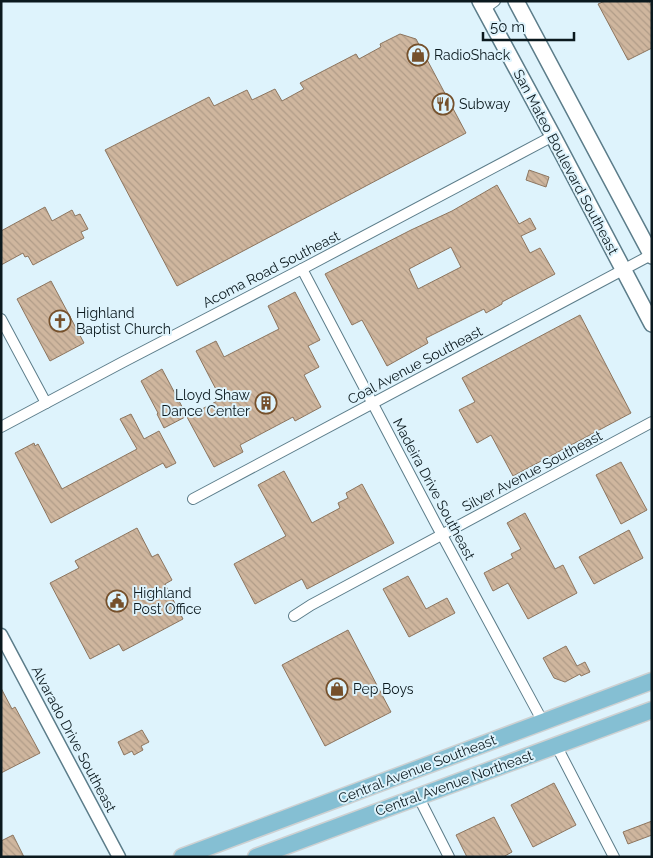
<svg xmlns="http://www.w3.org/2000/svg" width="653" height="858" font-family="Raleway,sans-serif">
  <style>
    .building { fill: url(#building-back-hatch); stroke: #8c755f; fill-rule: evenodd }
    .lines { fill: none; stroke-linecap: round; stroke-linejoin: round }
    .minor-casing { stroke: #5c7d8a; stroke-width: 12 }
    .tertiary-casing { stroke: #5c7d8a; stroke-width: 15 }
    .secondary-casing { stroke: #5c7d8a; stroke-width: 18 }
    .primary-casing { stroke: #ced1d2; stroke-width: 19 }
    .minor { stroke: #fff; stroke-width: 10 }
    .tertiary { stroke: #fff; stroke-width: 12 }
    .secondary { stroke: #fff; stroke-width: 15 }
    .primary { stroke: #85bfd3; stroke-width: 16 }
    .labels { text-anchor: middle; stroke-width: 4; stroke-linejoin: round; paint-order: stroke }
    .poi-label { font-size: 14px; fill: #0b191e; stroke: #def3fc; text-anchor: start }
    .street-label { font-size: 14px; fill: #0b191e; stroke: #def3fc }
  </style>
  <defs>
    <pattern id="building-back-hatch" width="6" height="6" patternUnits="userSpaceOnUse" patternTransform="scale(1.25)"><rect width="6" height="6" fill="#cfb69e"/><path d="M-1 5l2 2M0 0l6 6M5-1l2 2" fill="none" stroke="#b09c88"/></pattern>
  </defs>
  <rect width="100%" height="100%" fill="#def3fc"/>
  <!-- building -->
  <g class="building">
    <path d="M605 1H649L652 7V48L628 60 598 4Z"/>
    <path d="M400 34 416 39 466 133 177 286 105 150 209 97 214 106 247 90 252 100 275 89 282 101 304 89 300 83 356 54 359 59 381 47 380 44Z"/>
    <path d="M529 170 549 177 546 187 526 180Z"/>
    <path d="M497 185 519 224 530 218 536 229 521 236 530 253 540 248 555 274 502 302V304L486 313 484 309 426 338 428 343 387 366 362 320 352 325 325 274 411 230 452 211ZM451 247 461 267 418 289 409 269Z"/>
    <path d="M45 207 52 221 72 210 75 216 80 214 88 229 81 232 84 238 33 265 28 256 25 257 23 253 1 265V231Z"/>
    <path d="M51 281 84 343 50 361 17 299Z"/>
    <path d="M295 292 320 340 308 346 319 367 304 375 321 407 295 421 293 417 240 445 243 452 214 467 187 417 221 399 196 351 216 341 224 357 279 329 268 306Z"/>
    <path d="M580 315 631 413 513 476 491 435 477 443 459 410 475 402 462 378Z"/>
    <path d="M162 369 187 416 164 428 157 414 158 413 141 381Z"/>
    <path d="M131 414 144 439 159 431 176 463 166 468 163 463 51 523 15 453 34 443 35 446 38 444 62 489 137 449 120 419Z"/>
    <path d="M621 462 647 510 621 524 596 475Z"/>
    <path d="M284 471 312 523 340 508 338 503 348 498 346 493 362 484 394 543 307 589 302 579 255 604 234 564 286 536 258 485Z"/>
    <path d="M525 513 555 569 563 565 577 593 528 619 508 583 493 591 484 573 513 558 511 554 521 549 507 523Z"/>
    <path d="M137 528 152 557 158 554 172 580 165 584 183 619 123 651 119 644 90 659 50 583 79 568 75 561Z"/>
    <path d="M629 530 643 558 594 584 579 557Z"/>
    <path d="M408 576 426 609 447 598 455 613 409 637 383 589Z"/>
    <path d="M348 630 391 712 325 746 282 665Z"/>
    <path d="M566 646 577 666 585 662 590 672 581 676 580 674 565 682 554 678 543 658Z"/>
    <path d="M1 688 12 709 15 707 40 753 1 773Z"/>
    <path d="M142 730 149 742 141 746 143 750 134 755 132 751 124 755 118 742Z"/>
    <path d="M554 783 576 825 533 847 511 805Z"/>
    <path d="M494 817 512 852 503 857H467L456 835Z"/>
    <path d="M652 821V835L628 844 623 832Z"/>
    <path d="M13 835 24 857H1V841Z"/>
  </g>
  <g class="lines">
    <!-- minor casing -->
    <g class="minor-casing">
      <g id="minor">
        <path d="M484 9 495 1"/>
        <path d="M302 269 436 524 543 722"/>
        <path d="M1 319 46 403"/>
        <path d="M1 427 123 362 302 269 553 136"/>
        <path d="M193 499 651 255"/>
        <path d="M294 616 311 605 652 422"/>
        <path d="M556 745 614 857"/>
        <path d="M418 796 449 857"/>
      </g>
    </g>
    <!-- tertiary casing -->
    <g class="tertiary-casing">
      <path id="tertiary" d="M1 635 119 857"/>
    </g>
    <!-- secondary casing -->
    <g class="secondary-casing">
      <g id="secondary">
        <path d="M480 1 553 136 652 324"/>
        <path d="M516 1 652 256"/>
      </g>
    </g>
    <!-- primary casing -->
    <g class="primary-casing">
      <g id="primary">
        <path d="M182 857 652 681"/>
        <path d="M256 857 652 710"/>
      </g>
    </g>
    <!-- minor -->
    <use href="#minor" class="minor"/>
    <!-- tertiary -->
    <use href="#tertiary" class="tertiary"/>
    <!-- secondary -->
    <use href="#secondary" class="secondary"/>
    <!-- primary -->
    <use href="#primary" class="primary"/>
  </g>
  <!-- icons -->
  <defs>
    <g id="shop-ring" transform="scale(1.125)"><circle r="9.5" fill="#def3fc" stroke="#75502b" stroke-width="1.5"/><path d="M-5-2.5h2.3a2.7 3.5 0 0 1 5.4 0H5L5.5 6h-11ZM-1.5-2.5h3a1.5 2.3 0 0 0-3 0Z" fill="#75502b"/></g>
    <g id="restaurant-ring" transform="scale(1.125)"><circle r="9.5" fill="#def3fc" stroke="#75502b" stroke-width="1.5"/><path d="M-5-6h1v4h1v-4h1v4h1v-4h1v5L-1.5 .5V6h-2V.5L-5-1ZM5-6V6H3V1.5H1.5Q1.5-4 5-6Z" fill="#75502b"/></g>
    <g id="church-ring" transform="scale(1.125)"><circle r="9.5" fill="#def3fc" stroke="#75502b" stroke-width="1.5"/><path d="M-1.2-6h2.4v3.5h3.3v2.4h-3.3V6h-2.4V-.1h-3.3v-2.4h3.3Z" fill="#75502b"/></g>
    <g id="building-ring" transform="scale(1.125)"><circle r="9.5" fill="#def3fc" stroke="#75502b" stroke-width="1.5"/><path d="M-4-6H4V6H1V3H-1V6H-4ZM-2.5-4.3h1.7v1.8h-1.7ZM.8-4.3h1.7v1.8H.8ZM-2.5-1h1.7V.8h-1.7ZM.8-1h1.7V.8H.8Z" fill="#75502b"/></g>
    <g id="civic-ring" transform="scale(1.125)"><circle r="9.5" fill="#def3fc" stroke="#75502b" stroke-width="1.5"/><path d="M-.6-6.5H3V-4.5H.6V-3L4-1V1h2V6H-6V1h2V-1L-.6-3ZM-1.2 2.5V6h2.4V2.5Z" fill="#75502b"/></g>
  </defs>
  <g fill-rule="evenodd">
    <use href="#shop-ring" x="418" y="55"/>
    <use href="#restaurant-ring" x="443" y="104"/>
    <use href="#church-ring" x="60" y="321"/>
    <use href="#building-ring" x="266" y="403"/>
    <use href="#civic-ring" x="117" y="601"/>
    <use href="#shop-ring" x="337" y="689"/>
  </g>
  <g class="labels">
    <!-- poi labels -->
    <g class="poi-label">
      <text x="434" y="60">RadioShack</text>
      <text x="459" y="109">Subway</text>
      <text x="76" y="318">Highland<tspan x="76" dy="16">Baptist Church</tspan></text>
      <text x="250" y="400" text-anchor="end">Lloyd Shaw<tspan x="250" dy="16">Dance Center</tspan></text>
      <text x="133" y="598">Highland<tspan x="133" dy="16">Post Office</tspan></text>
      <text x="353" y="694">Pep Boys</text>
    </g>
    <!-- street labels -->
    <g class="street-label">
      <text transform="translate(566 162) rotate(62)" y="5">San Mateo Boulevard Southeast</text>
      <text transform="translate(271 269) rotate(-27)" y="5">Acoma Road Southeast</text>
      <text transform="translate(415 365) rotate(-28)" y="5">Coal Avenue Southeast</text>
      <text transform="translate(532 471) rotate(-28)" y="5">Silver Avenue Southeast</text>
      <text transform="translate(434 489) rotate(62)" y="5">Madeira Drive Southeast</text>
      <text transform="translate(74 739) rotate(62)" y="5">Alvarado Drive Southeast</text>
      <text transform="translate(417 769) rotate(-21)" y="5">Central Avenue Southeast</text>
      <text transform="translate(454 783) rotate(-20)" y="5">Central Avenue Northeast</text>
    </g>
  </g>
  <!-- border -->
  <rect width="653" height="858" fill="none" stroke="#0b191e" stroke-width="5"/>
  <!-- scale -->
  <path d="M483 32v8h91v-8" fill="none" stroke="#0b191e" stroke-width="2.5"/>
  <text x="490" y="32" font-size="15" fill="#0b191e" stroke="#def3fc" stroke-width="4" paint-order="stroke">50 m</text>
</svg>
